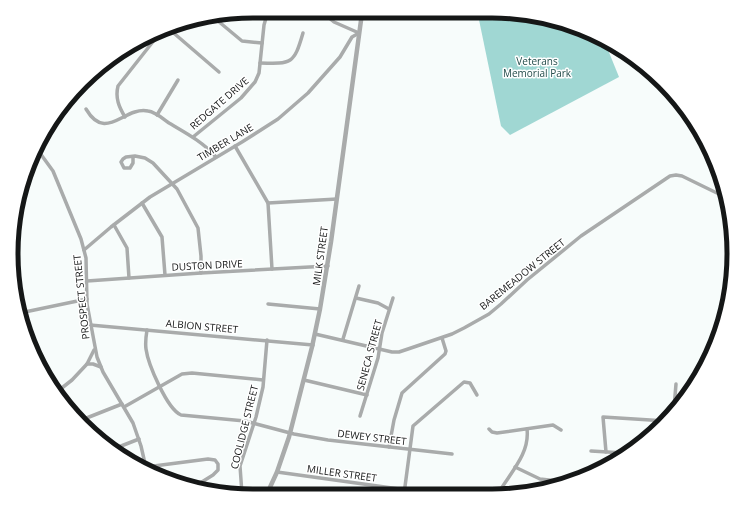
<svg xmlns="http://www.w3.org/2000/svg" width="745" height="507" font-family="'Open Sans',sans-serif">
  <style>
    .green { fill: #a0d7d3 }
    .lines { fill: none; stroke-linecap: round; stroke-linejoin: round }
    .minor { stroke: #a9abab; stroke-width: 3.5 }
    .tertiary { stroke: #a9abab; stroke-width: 4.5 }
    .labels { text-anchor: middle; stroke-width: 3; stroke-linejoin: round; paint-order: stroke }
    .park-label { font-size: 10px; fill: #244d4b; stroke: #fff }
    .street-label { font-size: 10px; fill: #151717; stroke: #fff }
    .rim { fill: none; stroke: #151717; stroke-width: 5 }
  </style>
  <rect width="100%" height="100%" fill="#f7fcfb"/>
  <!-- green -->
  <path class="green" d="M478 15 539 16 604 40 619 77 510 135 501 126Z"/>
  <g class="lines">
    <!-- minor -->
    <g class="minor">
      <path d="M322 12 334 22 359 33"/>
      <path d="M212 16 242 41 262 43"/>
      <path d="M169 29 219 72"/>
      <path d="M260 63C292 64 294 64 303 33"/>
      <path d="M86 109C106 143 124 106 148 111 156 112 163 119 169 123 186 133 203 142 216 157"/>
      <path d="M157 115 178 80"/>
      <path d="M125 117C119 107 115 98 118 86L159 34"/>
      <path d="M193 137 241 98 255 82 259 73 264 25 268 11"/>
      <path d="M235 146 268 203 272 269"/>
      <path d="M37 149 53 171 81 239 86 258 87 304 97 357 103 372 133 423 141 446 146 468"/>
      <path d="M133 157V163L130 168H124L121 162 123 159 126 157 135 156 145 158 153 163 177 189 198 228 201 256V273"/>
      <path d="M142 203 162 237 165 275"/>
      <path d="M268 203 337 199"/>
      <path d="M114 225 127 248 129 278"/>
      <path d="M84 250 111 227 150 197 242 142 278 119 308 93 340 57 352 37 359 33"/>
      <path d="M87 281 201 273 328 266"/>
      <path d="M356 298 378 303 389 309"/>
      <path d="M268 304 320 309"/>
      <path d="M20 313 87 299"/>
      <path d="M90 325 313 345"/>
      <path d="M147 330C146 336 145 342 146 349 148 364 167 409 181 415L245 421 294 434 328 440 452 454"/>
      <path d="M315 334 392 352H399L408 349 452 334 464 328 489 314 501 304 527 280 581 236 670 176 676 175 682 176 723 196"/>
      <path d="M343 339 359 286"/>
      <path d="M87 364 94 350"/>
      <path d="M304 380 367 395"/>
      <path d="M58 391 72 380 87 364H93L101 367"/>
      <path d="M124 407 182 374 192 373 263 380"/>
      <path d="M674 408 676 384"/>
      <path d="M360 416 378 358 382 333 393 298"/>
      <path d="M79 421 122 404"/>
      <path d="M489 429 492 432 497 433 553 425 561 430"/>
      <path d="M389 447 394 420 402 393 445 354 446 351 442 338"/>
      <path d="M116 448 139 439"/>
      <path d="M591 451 624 453"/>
      <path d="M606 452 603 417 666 421"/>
      <path d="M146 467 208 459 215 460 218 464V470L213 475 197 485"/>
      <path d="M515 467 540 479 567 482"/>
      <path d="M277 472 428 493"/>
      <path d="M499 492C511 472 530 453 527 429"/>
      <path d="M242 494 240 466 256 417 263 387 267 340"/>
      <path d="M404 494 413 426 464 382 470 383 477 395"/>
    </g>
    <!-- tertiary -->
    <path class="tertiary" d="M266 496 277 472 289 437 312 347 320 309 331 242 362 13"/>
  </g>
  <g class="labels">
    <!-- park labels -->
    <g class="park-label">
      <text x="537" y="65">Veterans<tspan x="537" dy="12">Memorial Park</tspan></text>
    </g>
    <!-- street labels -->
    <g class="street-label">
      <text transform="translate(219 103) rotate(-41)" y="4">REDGATE DRIVE</text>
      <text transform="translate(225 142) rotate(-31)" y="4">TIMBER LANE</text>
      <text transform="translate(320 256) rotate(-82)" y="4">MILK STREET</text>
      <text transform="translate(207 265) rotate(-3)" y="4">DUSTON DRIVE</text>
      <text transform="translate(522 274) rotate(-39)" y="4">BAREMEADOW STREET</text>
      <text transform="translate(81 297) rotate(-96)" y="4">PROSPECT STREET</text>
      <text transform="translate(202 326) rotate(5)" y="4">ALBION STREET</text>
      <text transform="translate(369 355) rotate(-75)" y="4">SENECA STREET</text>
      <text transform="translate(244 427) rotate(-76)" y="4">COOLIDGE STREET</text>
      <text transform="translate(372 437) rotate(7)" y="4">DEWEY STREET</text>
      <text transform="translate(342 473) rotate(8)" y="4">MILLER STREET</text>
    </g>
  </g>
  <!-- crop -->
  <path d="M0 0H745V507H0ZM253 18H492A235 235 0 0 1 727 253V254A235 235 0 0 1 492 489H253A235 235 0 0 1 18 254V253A235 235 0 0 1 253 18Z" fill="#fff" fill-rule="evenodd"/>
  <path class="rim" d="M253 18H492A235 235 0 0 1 727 253V254A235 235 0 0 1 492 489H253A235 235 0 0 1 18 254V253A235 235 0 0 1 253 18Z"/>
</svg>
